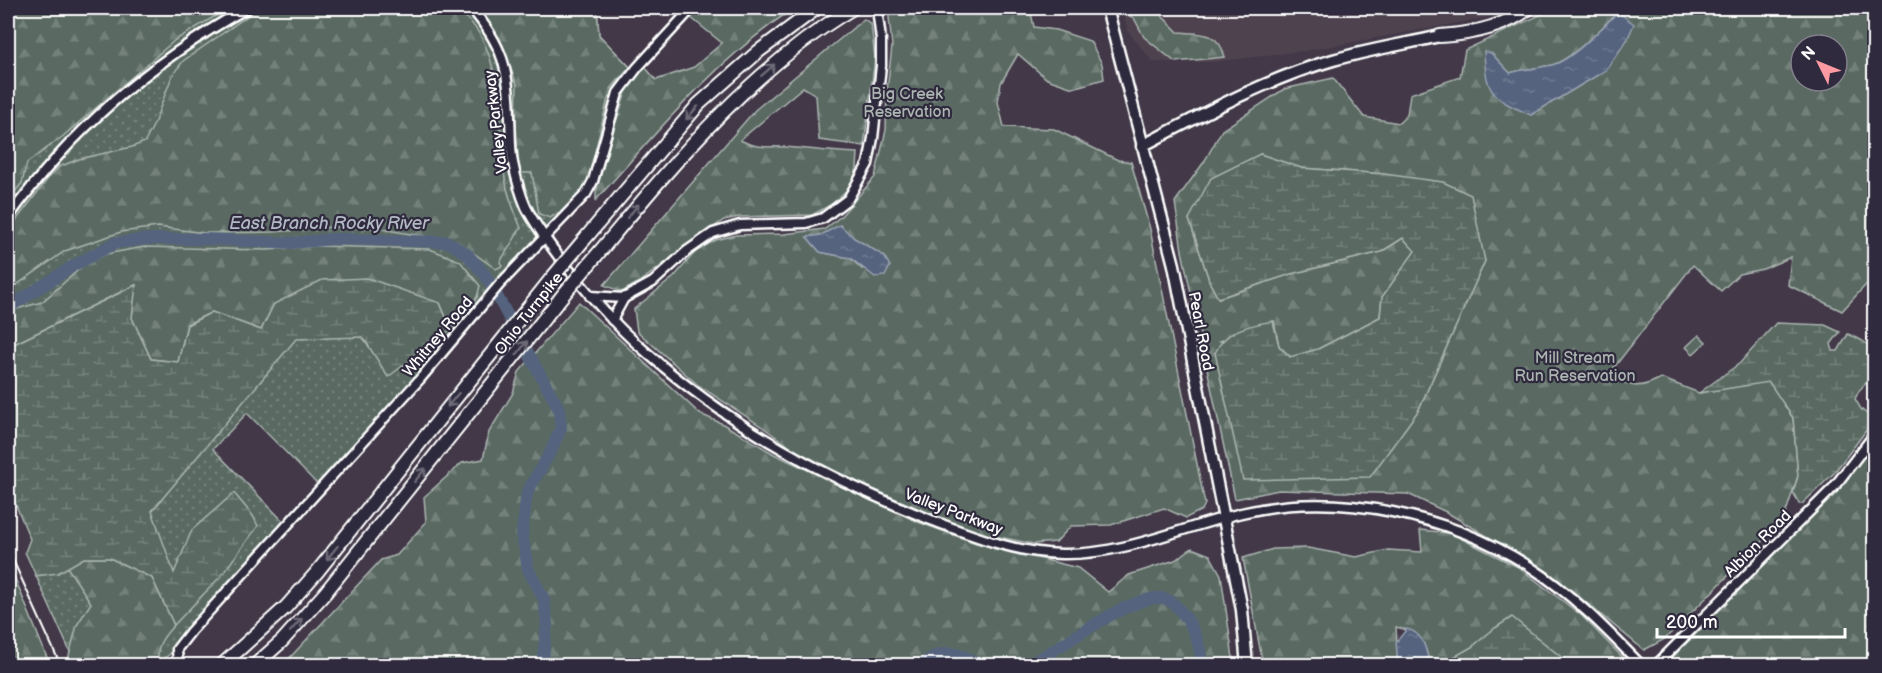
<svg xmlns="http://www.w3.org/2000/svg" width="1882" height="673" font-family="'Balsamiq Sans',sans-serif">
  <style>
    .built { fill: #50424f }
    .green { fill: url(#green-dots); stroke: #acb5b1; stroke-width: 1.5 }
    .forest { fill: url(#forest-firs); stroke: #acb5b1; stroke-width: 1.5; fill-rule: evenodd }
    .wetland { fill: url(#wetland-marsh); stroke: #acb5b1; stroke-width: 1.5 }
    .pitch { fill: #5a6b63; stroke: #acb5b1; stroke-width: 1.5 }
    .water { fill: url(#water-ripples); stroke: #99a1b2; stroke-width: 1.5 }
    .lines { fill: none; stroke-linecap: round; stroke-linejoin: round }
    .river { stroke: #55637e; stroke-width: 12 }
    .minor-casing { stroke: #fff; stroke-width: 13 }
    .major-casing { stroke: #fff; stroke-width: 15 }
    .highway-casing { stroke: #fff; stroke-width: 16 }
    .minor { stroke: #2f2a3d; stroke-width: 8 }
    .major { stroke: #2f2a3d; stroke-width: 10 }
    .highway { stroke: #2f2a3d; stroke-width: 12 }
    .rail { stroke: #fff; stroke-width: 2 }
    .highway-bridge-casing { stroke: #fff; stroke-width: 16; stroke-linecap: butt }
    .highway-bridge { stroke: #2f2a3d; stroke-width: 12 }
    .oneway { stroke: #6d6a77 }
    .labels { text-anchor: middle; stroke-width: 4.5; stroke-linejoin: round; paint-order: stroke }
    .park-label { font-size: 16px; fill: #acb5b1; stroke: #2f2a3d }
    .street-label { font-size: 16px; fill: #fff; stroke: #2f2a3d }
    .water-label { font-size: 18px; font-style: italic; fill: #b2b9c5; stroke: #2f2a3d }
  </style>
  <defs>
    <pattern id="green-dots" width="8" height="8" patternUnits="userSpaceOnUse" patternTransform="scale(1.5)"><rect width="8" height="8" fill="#5a6b63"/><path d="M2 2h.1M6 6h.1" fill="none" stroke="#73817a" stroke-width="1.8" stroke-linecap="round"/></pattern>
    <pattern id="forest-firs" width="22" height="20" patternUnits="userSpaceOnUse" patternTransform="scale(1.5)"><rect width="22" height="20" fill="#5a6b63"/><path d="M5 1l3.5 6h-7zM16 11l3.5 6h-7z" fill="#73817a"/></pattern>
    <pattern id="wetland-marsh" width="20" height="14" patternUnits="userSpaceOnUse" patternTransform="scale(1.5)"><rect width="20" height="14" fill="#5a6b63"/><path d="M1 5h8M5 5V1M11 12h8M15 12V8" fill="none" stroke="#73817a"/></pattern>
    <pattern id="water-ripples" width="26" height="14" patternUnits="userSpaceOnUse" patternTransform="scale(1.5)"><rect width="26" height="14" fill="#55637e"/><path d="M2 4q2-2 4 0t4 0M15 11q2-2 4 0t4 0" fill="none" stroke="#6e7a91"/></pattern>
  </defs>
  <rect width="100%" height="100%" fill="#423848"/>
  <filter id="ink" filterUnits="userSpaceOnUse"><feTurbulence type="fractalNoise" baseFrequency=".0167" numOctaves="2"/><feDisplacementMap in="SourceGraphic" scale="12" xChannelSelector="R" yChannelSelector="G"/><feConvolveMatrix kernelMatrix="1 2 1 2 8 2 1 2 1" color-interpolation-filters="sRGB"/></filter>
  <g filter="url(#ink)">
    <!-- built -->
    <path class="built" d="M1122 8H1496L1490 17 1311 50 1213 62H1153L1128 31Z"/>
    <!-- green -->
    <path class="green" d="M8 8H597L599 35 667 105 322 489 247 413 213 449 288 526 170 654 155 665H76L36 576 46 571 8 483Z"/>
    <!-- forest -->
    <g class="forest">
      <path d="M8 8H229L175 40 62 137 27 163 22 183 8 200Z"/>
      <path d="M259 8H437C445 9 457 10 463 15 507 50 496 134 506 184 509 199 515 213 521 228L500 262 502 266 496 269 458 242 375 228 333 227 273 232 205 233 158 227 121 232 65 251 8 291V231L50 176 59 167 79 159 132 147 145 142 154 124 172 76 183 61Z"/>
      <path d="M480 8H597L599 35 630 67 610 90 588 181 571 205 550 218 539 214 532 173H519L516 125 517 85 500 40Z"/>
      <path d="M698 8H794C717 59 657 132 596 200V192L615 125 627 89 645 67 656 80 694 67 722 43 690 17Z"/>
      <path d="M888 8H1030L1034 27 1056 30 1090 41 1102 64 1104 79 1073 88 1047 79 1018 54 1001 83 998 102 1004 127 1054 129 1118 160 1131 162 1150 229 1205 504 1202 510 1186 518 1164 508 1111 525 1071 526 1056 542 1033 544 980 533 856 483 810 461 761 426 698 385 637 331 634 309 674 277 696 251 716 240 736 235 784 234 825 229 841 216 875 177 886 130 887 91 892 46ZM840 226 854 238 884 256 862 269 850 258 820 252 807 237 821 235Z"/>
      <path d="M1122 8H1154L1178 32C1201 34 1218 30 1225 57L1175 62 1144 37 1134 18 1123 13Z"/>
      <path d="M1555 8H1874V276L1842 311 1788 285 1791 257 1763 269 1739 274 1721 291 1693 265 1609 374C1630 388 1638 390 1661 378L1699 393 1769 381 1793 418 1798 476 1783 521 1665 639 1644 650 1550 573 1446 512 1408 494 1279 490 1235 499 1182 251 1175 202 1204 162 1222 130 1284 89 1333 78 1364 117 1399 123 1407 115 1410 94 1460 77 1465 50ZM1618 12 1606 70 1531 115 1491 53 1510 73C1524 69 1538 68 1552 65 1571 60 1603 27 1618 12ZM1801 45H1837V81H1801ZM1260 154 1301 168 1384 174 1485 261 1418 411 1220 341 1274 321 1279 346 1291 357 1318 349 1380 317 1382 297 1416 251 1403 238 1381 252 1291 274 1219 298 1210 283 1189 219Z"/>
      <path d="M864 19 871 24 875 58 864 146 819 140 816 95 803 87 740 140C757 149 768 146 786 147 810 149 834 152 858 153L857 168 851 186 832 204 812 215 739 217 724 220 699 237 641 281 622 292 604 285 755 110Z"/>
      <path d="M318 246 430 249 460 261 480 286 477 297 472 305 451 329 440 303 274 304 261 330 212 312 187 324 178 362 151 359 132 318 135 285 8 347V315L13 310 42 302 84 265 106 254 144 247 266 250Z"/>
      <path d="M579 302 700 414 723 424 774 454 918 522 976 543 1078 568 1108 592 1129 575 1175 560 1192 548 1210 555 1221 575 1234 665H283L381 560 397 555 426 522 424 497 462 463 483 459 489 432 513 393 519 372Z"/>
      <path d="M1874 445V665L1664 666 1833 494Z"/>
      <path d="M1420 530 1450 533 1518 567 1581 615 1627 662V665H1571L1512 618 1495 628 1472 647 1445 662 1446 665H1430C1424 641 1423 633 1396 627L1398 665H1318L1312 661 1303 665H1263L1243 558 1273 549 1308 548 1356 557 1388 550 1422 552Z"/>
      <path d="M83 558H110L152 578 174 625C162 638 154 648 160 665H69L67 663 77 625 91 603 67 567Z"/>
      <path d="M8 561 50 665H8Z"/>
    </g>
    <!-- wetland -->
    <g class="wetland">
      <path d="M1260 154 1301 168 1384 174 1443 182 1471 195 1485 261 1418 411 1370 477 1243 480 1215 353C1225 329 1251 325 1273 321L1279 346 1290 357 1318 349 1380 317 1382 297 1415 251 1403 238 1381 252 1291 274 1218 298 1210 283 1189 219 1211 178Z"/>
      <path d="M367 278 440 303 451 329 388 377 363 337 296 339 152 511 174 573 192 530 234 493 253 516 258 526 221 576 174 625 152 578 110 558H84L58 573 36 576 25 552 30 539 8 486V347L136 285 132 318 151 359 178 362 187 325 212 312 261 330 274 304 322 280Z"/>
      <path d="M1776 323 1825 325 1840 332 1831 344 1833 351H1838L1848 334C1873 345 1875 347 1874 374L1859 391 1855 399 1861 409 1874 420 1834 473 1802 504H1799L1793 492 1798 476 1793 418 1769 382 1699 393 1740 363Z"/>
      <path d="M1512 617 1571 665H1446L1445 662 1472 647 1495 628Z"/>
    </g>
    <!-- pitch -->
    <path class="pitch" d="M1699 335 1706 342 1693 354 1686 347Z"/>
    <!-- water -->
    <g class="water">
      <path d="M1618 12 1634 24 1627 40 1606 70 1531 115C1492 98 1486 95 1484 51L1491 53 1510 73C1525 69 1538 68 1552 65 1572 60 1603 27 1618 12Z"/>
      <path d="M840 225 854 238 884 256 890 266 885 276 875 277 850 258 820 252 807 237 821 235Z"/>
      <path d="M1407 629C1424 633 1426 650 1430 665H1398L1396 642Z"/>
    </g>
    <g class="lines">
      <!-- river -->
      <g class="river">
        <path d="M8 308 73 266 115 243 149 239H204L291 243 335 239 448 242 467 254 486 276 559 409 561 428 551 451 527 492 522 534 528 569 544 599 547 623 542 666"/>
        <path d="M922 666C939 646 962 652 980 666"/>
        <path d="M1026 666C1057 652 1135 589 1166 599 1174 602 1181 611 1186 618 1195 630 1202 651 1201 666"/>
      </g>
      <!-- minor casing -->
      <g class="minor-casing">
        <g id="minor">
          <path d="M471 8C503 45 509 70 510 118 511 133 510 149 513 163 516 178 520 193 526 207 535 225 547 241 559 257 586 291 613 324 646 352 731 427 826 478 931 520 974 536 1015 553 1062 554 1126 555 1184 526 1246 512 1339 491 1449 515 1529 566 1571 593 1607 630 1642 666"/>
          <path d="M8 218C71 130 152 61 247 8"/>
          <path d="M590 296 624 298 653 282 687 251 713 233 740 225 806 223 823 218 848 199 868 164 873 138 881 66V40L877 8"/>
          <path d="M612 320 624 298"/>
          <path d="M178 666 177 649 191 631 420 379 500 284 586 194 593 181 618 93 637 68 692 8"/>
          <path d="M1655 666 1834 487 1874 435"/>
        </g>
      </g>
      <!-- major casing -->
      <g class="major-casing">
        <g id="major">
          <path d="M1107 8 1174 265 1242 610 1247 666"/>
          <path d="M1142 146C1203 114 1266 79 1333 60 1368 50 1405 44 1440 36"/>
        </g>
      </g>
      <!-- highway casing -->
      <g class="highway-casing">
        <g id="highway">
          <path d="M1440 36C1470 34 1505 27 1529 8"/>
          <path d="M583 241 699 104 759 51 817 8"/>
          <path d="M596 256C673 164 749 70 853 8"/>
          <path d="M221 666 286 607 317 572 551 279"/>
          <path d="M254 666 282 641 325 593 563 295"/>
        </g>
      </g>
      <!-- minor -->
      <use href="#minor" class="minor"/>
      <!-- major -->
      <use href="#major" class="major"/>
      <!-- highway -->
      <use href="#highway" class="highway"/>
      <!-- rail -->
      <path class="rail" d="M8 549 61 666"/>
      <!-- highway-bridge casing -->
      <g class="highway-bridge-casing">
        <g id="highway-bridge">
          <path d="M551 279 583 241"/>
          <path d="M563 295 596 256"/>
        </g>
      </g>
      <!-- highway-bridge -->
      <use href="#highway-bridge" class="highway-bridge"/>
    </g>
    <!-- one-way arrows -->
    <defs><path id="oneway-shaft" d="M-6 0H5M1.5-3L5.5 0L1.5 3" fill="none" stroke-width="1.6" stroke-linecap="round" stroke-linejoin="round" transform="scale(1.5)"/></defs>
    <g class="oneway">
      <use href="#oneway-shaft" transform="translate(768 70) rotate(-41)"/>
      <use href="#oneway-shaft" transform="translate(692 113) rotate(132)"/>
      <use href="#oneway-shaft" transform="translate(633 211) rotate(-50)"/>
      <use href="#oneway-shaft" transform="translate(522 348) rotate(-52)"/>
      <use href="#oneway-shaft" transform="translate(453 400) rotate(129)"/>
      <use href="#oneway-shaft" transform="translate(420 475) rotate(-51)"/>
      <use href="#oneway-shaft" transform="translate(332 553) rotate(129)"/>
      <use href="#oneway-shaft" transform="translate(296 625) rotate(-48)"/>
    </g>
  </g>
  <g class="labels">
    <!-- park labels -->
    <g class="park-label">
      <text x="907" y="99">Big Creek<tspan x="907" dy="18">Reservation</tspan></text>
      <text x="1575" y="363">Mill Stream<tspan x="1575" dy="18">Run Reservation</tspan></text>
    </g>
    <!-- street labels -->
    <g class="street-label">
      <text transform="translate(495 122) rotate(-97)" y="6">Valley Parkway</text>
      <text transform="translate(528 313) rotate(-52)" y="6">Ohio Turnpike</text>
      <text transform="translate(1202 331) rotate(79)" y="6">Pearl Road</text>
      <text transform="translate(437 336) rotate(-50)" y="6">Whitney Road</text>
      <text transform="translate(954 511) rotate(21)" y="6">Valley Parkway</text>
      <text transform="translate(1757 543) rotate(-45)" y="6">Albion Road</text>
    </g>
    <!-- water labels -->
    <g class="water-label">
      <text x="329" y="229">East Branch Rocky River</text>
    </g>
  </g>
  <!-- margin -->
  <rect width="1882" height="673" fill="none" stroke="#2f2a3d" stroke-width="30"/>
  <rect x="15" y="15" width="1852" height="643" fill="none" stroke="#fff" stroke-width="2" filter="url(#ink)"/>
  <!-- north arrow -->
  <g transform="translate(1819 63) rotate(313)"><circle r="28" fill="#2f2a3d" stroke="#827f8b" stroke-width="1.5"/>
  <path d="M0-4.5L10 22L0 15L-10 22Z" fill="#ff9aa2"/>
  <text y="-9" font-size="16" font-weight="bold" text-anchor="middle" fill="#ffffff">N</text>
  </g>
  <!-- scale -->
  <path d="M1657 628v9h188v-9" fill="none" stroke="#ffffff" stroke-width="3"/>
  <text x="1666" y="628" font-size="18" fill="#ffffff" stroke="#2f2a3d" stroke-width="4.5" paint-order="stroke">200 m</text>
</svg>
